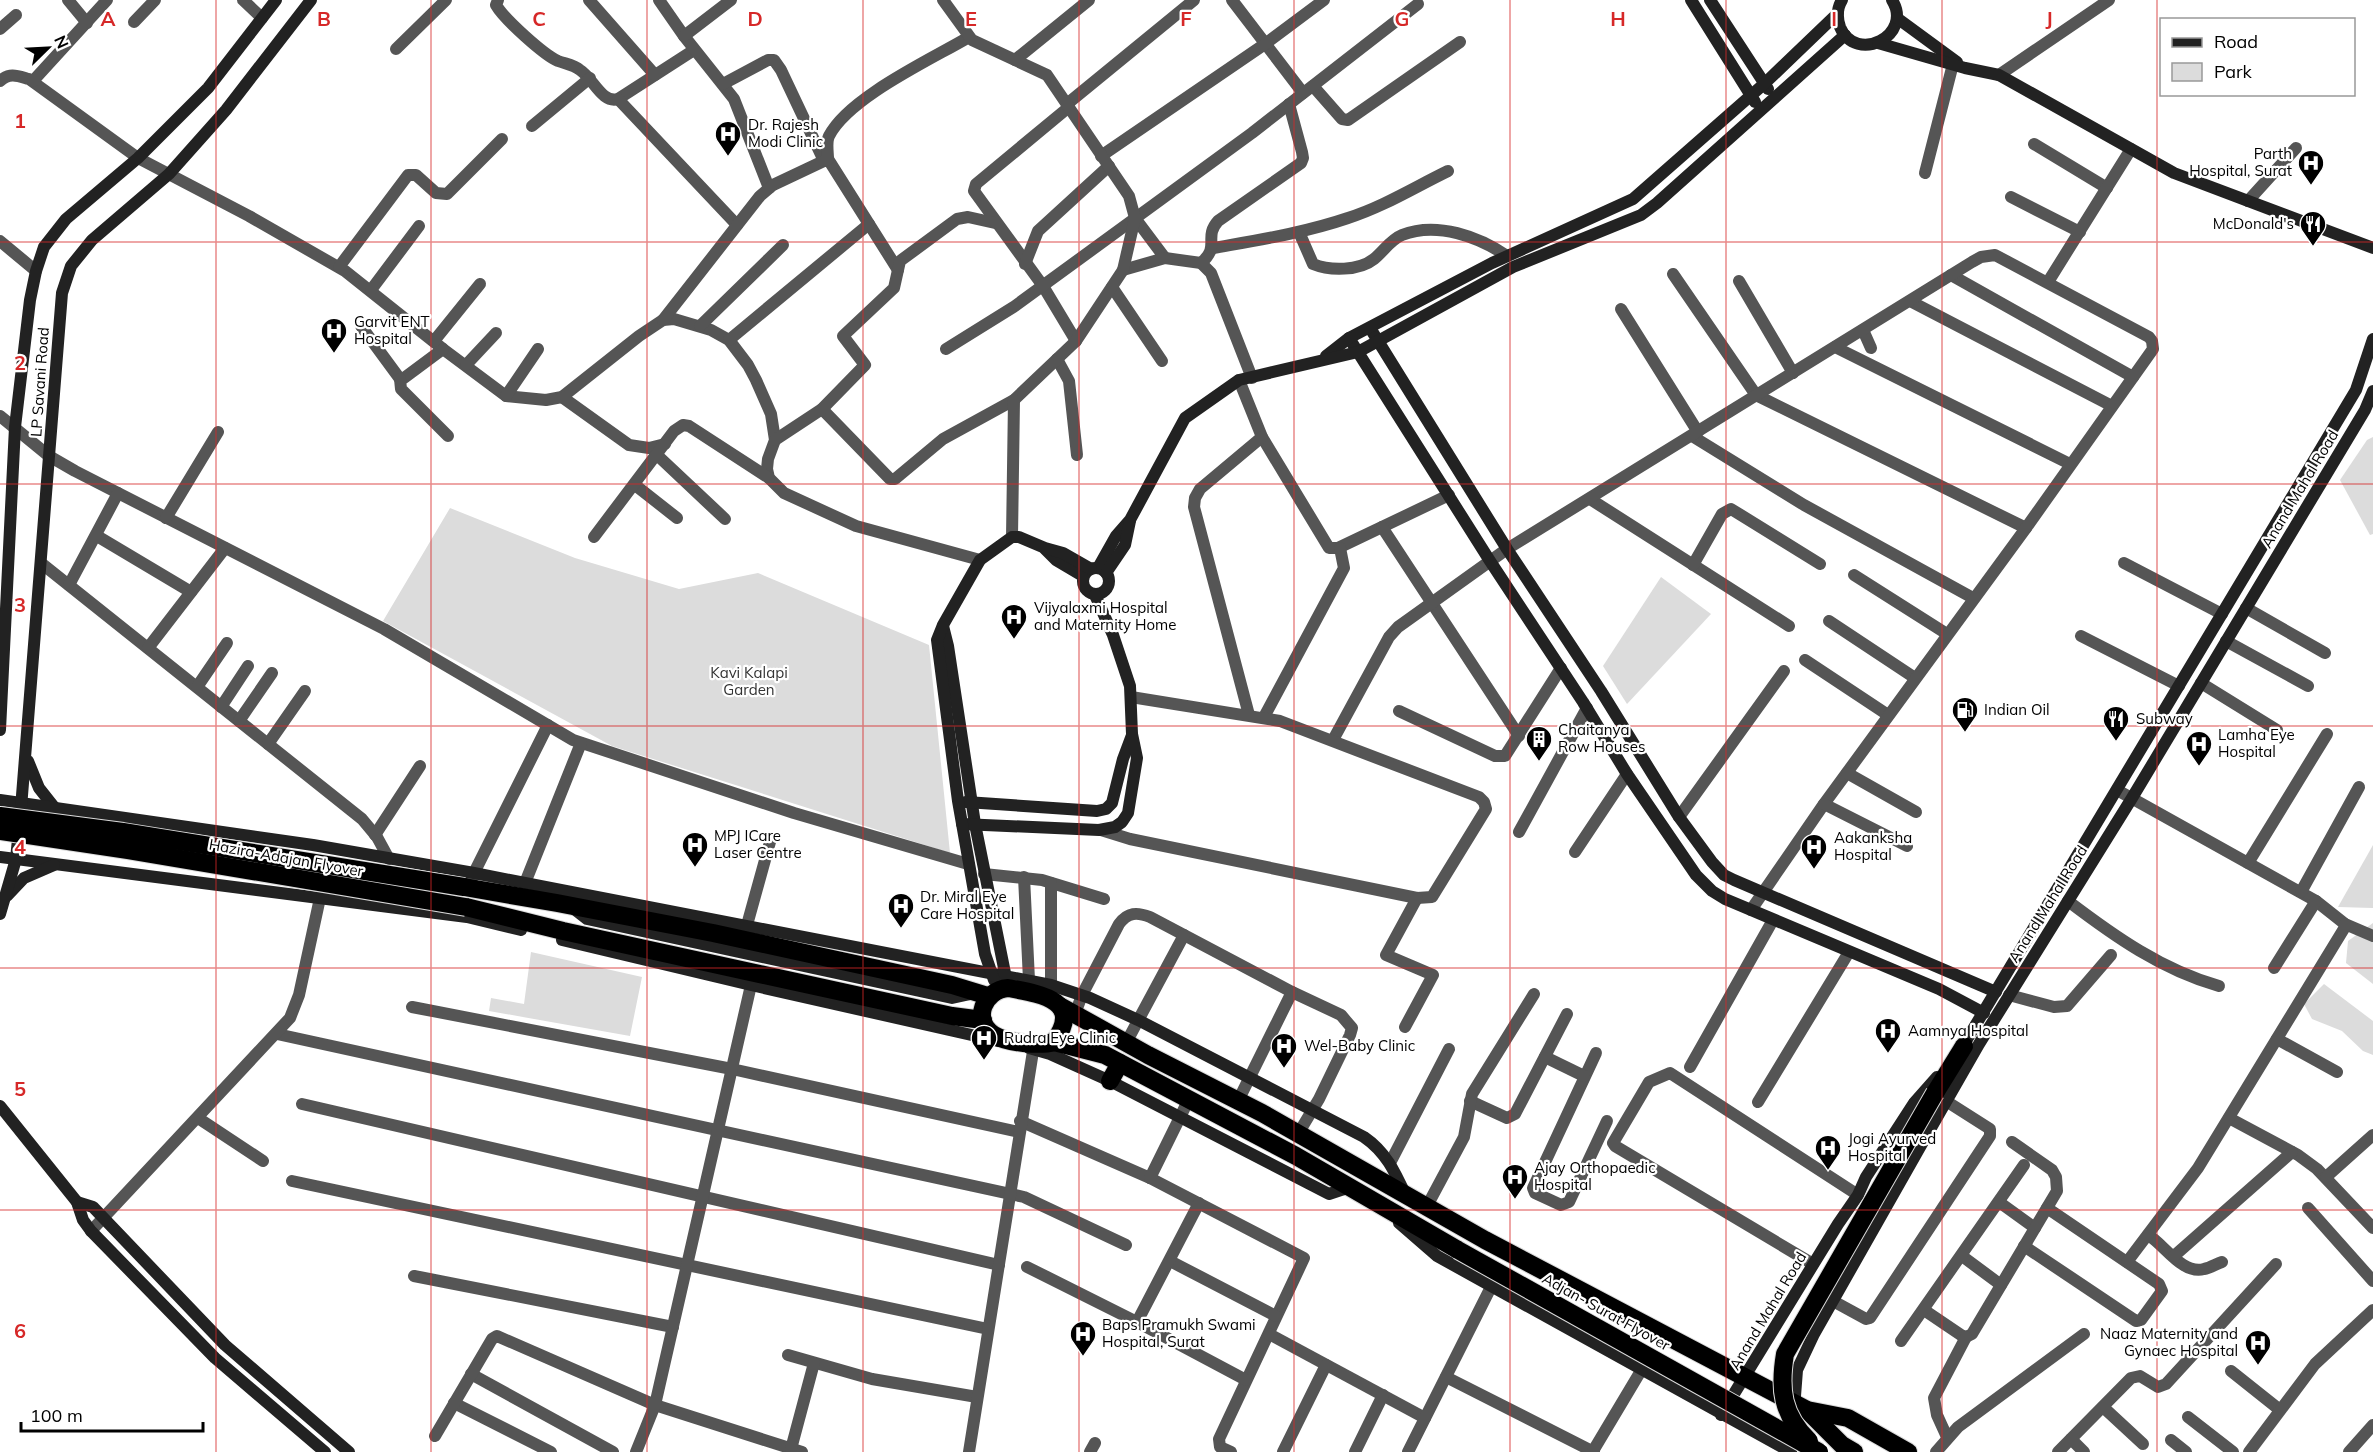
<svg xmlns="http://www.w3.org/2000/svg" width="2373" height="1452" font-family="Mulish,sans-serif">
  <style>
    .green { fill: #dcdcdc }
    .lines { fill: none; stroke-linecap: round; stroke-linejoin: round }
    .highway-casing { stroke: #dbdbdb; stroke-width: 20 }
    .street { stroke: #555; stroke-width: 12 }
    .secondary { stroke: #222; stroke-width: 12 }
    .highway { stroke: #000; stroke-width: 18 }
    .highway-bridge-casing { stroke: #dbdbdb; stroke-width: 20; stroke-linecap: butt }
    .highway-bridge { stroke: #000; stroke-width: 18 }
    .grid { fill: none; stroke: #d62828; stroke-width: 1.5; stroke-opacity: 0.55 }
    .labels { text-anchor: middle; stroke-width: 4.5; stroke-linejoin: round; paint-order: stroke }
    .poi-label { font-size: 15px; fill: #000; stroke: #fff; text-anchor: start }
    .street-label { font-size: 15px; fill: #000; stroke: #fff }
    .park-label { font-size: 15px; fill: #333; stroke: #fff }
    .grid-label { font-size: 20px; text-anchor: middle; font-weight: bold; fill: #d62828; stroke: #fff; stroke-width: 4.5; stroke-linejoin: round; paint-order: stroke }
  </style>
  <rect width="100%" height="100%" fill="#fff"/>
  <!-- green -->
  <g class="green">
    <path d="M2373 437V534L2370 535 2340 480 2367 440Z"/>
    <path d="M450 508 575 558 679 589 758 573 929 645 950 853 612 746 383 621Z"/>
    <path d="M1661 577 1711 614 1627 704 1603 666Z"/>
    <path d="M2373 845V908L2338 907Z"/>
    <path d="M2373 923V984L2346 963 2348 941Z"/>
    <path d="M531 952 642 977 630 1036 489 1011 491 998 524 1004Z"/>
    <path d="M2324 984 2373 1021V1055L2363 1051 2342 1031 2312 1019 2304 1004Z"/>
  </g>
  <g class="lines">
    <!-- highway casing -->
    <g class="highway-casing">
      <g id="highway">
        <path d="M464 887 557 903 713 933 952 985 988 996"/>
        <path d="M466 907 563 931 952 1016 983 1020"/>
        <path d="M1008 988C1040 994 1084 1000 1054 1042 1040 1046 1007 1043 994 1035 971 1020 984 990 1008 988Z"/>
        <path d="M1060 1006 1148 1055 1262 1113 1485 1240 1807 1410 1848 1418 1908 1452"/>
        <path d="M1054 1042 1105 1055 1296 1156 1458 1250"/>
        <path d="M1110 1081 1120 1063"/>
        <path d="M1935 1093 1964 1046"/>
        <path d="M1807 1410 1842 1445 1854 1452"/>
      </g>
    </g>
    <!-- street -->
    <g class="street">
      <path d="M68 0 87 23"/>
      <path d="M243 0 262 18"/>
      <path d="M498 0 496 5C504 19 544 55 558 61 566 64 574 65 580 70 593 78 602 104 618 99L694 50"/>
      <path d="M589 0 655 75"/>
      <path d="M659 0 684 36 734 99 769 188"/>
      <path d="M1232 0 1303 93"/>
      <path d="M134 22 155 0"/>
      <path d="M0 29 16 15"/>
      <path d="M684 36 731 0"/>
      <path d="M396 49 446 0"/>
      <path d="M1015 60 1089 0"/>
      <path d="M1999 75 2109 0"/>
      <path d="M0 81C10 72 18 76 29 79L138 158 249 216 345 271 443 349 506 396 546 400 562 397 639 336 663 320 674 319 711 330 729 340 748 365 756 380 771 414 775 440 768 459 767 469 769 478 784 493 856 526 980 560"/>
      <path d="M33 81 107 0"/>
      <path d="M723 84 768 60H774L781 70 824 161"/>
      <path d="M1313 86 1342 119 1348 120 1460 42"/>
      <path d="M618 99 737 225"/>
      <path d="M1067 104 1194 0"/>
      <path d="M1069 107 976 184 974 191 1043 286 1076 341"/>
      <path d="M532 126 590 78"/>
      <path d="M2034 144 2107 188"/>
      <path d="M1101 156 1265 44 1324 0"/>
      <path d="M828 159 898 270"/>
      <path d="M1925 173 1953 64"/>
      <path d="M2011 197 2080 232"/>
      <path d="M2248 201 2296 148"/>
      <path d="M1135 218 1165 258"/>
      <path d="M1299 232 1313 264C1330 271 1359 271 1374 259 1384 251 1390 240 1402 235 1437 221 1479 237 1507 256"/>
      <path d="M0 241 36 271"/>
      <path d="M1213 248C1258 240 1304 233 1348 218 1383 207 1415 187 1448 171"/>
      <path d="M1201 263C1221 246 1203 238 1218 221L1301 163 1303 158 1302 152 1289 104"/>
      <path d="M1025 264 1038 231 1109 166"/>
      <path d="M339 267 408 175H416L436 193 447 194 502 139"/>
      <path d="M1123 270 1165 258 1201 263 1211 273 1252 378"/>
      <path d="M1673 274 1756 395 2026 528"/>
      <path d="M1951 275 2133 377"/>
      <path d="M1739 281 1793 373"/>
      <path d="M2048 282 2131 149"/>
      <path d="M1112 287 1162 361"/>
      <path d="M371 290 419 226"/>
      <path d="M1910 301 2112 406"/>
      <path d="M1621 309 1698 432"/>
      <path d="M663 320 760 196 773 185 828 159C828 152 826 142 829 136 849 97 932 59 969 37"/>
      <path d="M361 326 400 379 404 378 443 349"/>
      <path d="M700 326 783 245"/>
      <path d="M1863 330 1871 348"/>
      <path d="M729 340 869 224"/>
      <path d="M434 341 480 284"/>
      <path d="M1835 347 2070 464"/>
      <path d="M946 349 1015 306 1252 133 1418 4"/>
      <path d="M1057 359 1069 381 1077 455"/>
      <path d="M466 365 496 333"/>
      <path d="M400 379 401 389 448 436"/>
      <path d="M1239 380 1262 437 1329 548H1338L1449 495"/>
      <path d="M506 396 538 349"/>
      <path d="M562 397 629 445 649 448 665 444"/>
      <path d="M822 409 890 479H895L943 439 1014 400 1076 341 1123 270 1135 218 1129 196 1047 75 972 40 943 0"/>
      <path d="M0 416 49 456 75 471 384 629 573 740 794 813 968 864"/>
      <path d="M1692 436 1804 505 1973 598"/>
      <path d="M775 440 822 409 865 365 843 336 894 288 900 261 957 219 968 217 995 223"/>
      <path d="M657 455 725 519"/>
      <path d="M635 485 677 518"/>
      <path d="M1590 499 1789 626"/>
      <path d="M166 518 218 432"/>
      <path d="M1382 527 1519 736"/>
      <path d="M97 536 191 592"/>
      <path d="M594 537 674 431 683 425 689 426 769 478"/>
      <path d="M1012 537 1014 400"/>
      <path d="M41 563 362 819 377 837 389 859"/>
      <path d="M2124 563 2222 614"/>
      <path d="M1693 565 1722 514 1731 509 1820 564"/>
      <path d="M1854 575 1947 634"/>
      <path d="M69 585 118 493"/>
      <path d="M2246 608 2325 653"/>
      <path d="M1829 621 1915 678"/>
      <path d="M2081 636 2179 686"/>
      <path d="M2226 641 2308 686"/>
      <path d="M148 648 225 548"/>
      <path d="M1805 660 1888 715"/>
      <path d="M2201 683 2277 730"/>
      <path d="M197 687 227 643"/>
      <path d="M221 707 248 666"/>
      <path d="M1399 711 1495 756H1505L1561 668"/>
      <path d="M1249 715 1194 507 1195 498 1200 489 1262 437"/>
      <path d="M1264 717 1344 568 1340 548"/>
      <path d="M239 721 272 673"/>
      <path d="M1333 740 1389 637 1398 627 1507 549 1972 262 1981 257 1995 255 2149 337 2152 341 2153 349 2026 528 1824 804 1751 910"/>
      <path d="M268 744 305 691"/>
      <path d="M1847 773 1916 812"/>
      <path d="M2117 790 2316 901 2345 924 2373 936"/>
      <path d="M1824 804 1907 846"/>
      <path d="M1679 817 1784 671"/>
      <path d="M1101 830 1130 839 1417 898 1432 897 1486 809 1484 802 1479 797 1280 721 1131 697"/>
      <path d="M1519 832 1587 708"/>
      <path d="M375 835 420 766"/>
      <path d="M1575 852 1627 774"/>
      <path d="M2248 863 2327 734"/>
      <path d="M984 874 1042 880 1104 899"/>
      <path d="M1024 877 1029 980"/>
      <path d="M471 881 474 873 548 725"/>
      <path d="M525 883 581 743"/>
      <path d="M1051 883V985"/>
      <path d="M2301 892 2359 787"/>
      <path d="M2068 901C2114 936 2162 970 2219 986"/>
      <path d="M747 925 770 842"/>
      <path d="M2274 968 2316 901"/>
      <path d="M2009 995 2054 1007 2067 1006 2111 955"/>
      <path d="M412 1007 732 1069 1019 1132"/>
      <path d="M1075 1014 1082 995 1119 924C1128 912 1137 912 1150 917L1292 992 1341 1015 1352 1028 1350 1035 1319 1099 1298 1134"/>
      <path d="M1405 1027 1433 975 1386 955 1417 898"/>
      <path d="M277 1034 1024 1197 1126 1245"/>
      <path d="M2277 1039 2337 1072"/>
      <path d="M1126 1043 1184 935"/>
      <path d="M1596 1053 1533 1188 1535 1193 1561 1205 1569 1202 1607 1121"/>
      <path d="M1545 1057 1584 1076"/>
      <path d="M1690 1067 1773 920"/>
      <path d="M1238 1101 1292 992"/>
      <path d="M1470 1101 1507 1118 1515 1114 1567 1014"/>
      <path d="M1758 1102 1849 952"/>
      <path d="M302 1104 999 1265"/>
      <path d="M198 1118 263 1161"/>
      <path d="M2229 1118 2298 1155 2317 1169 2373 1228"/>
      <path d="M1020 1121 1150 1178 1304 1258 1219 1439 1220 1447 1231 1452"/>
      <path d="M1390 1163 1449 1049"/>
      <path d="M2326 1177 2373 1135"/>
      <path d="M1150 1178 1189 1099"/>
      <path d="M292 1181 988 1329"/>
      <path d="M1999 1202 2035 1228"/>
      <path d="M1426 1208 1464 1137 1472 1094 1534 994"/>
      <path d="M2308 1208 2373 1281"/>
      <path d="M91 1231 290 1018 299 995 320 898"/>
      <path d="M2148 1235C2164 1244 2182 1275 2204 1269 2210 1268 2216 1264 2222 1262"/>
      <path d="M2024 1246 2136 1321 2141 1320 2162 1291 2159 1284 2047 1208"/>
      <path d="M1962 1256 2001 1285"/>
      <path d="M2174 1256 2292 1152"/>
      <path d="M1170 1261 1276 1316"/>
      <path d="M2127 1262 2198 1168 2345 927V924"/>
      <path d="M1813 1264 1615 1146 1613 1143 1649 1082 1670 1073 1858 1195"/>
      <path d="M1027 1267 1137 1322 1246 1380"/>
      <path d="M414 1276 673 1327"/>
      <path d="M1833 1301 1866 1319 1870 1318 1990 1136V1129L1946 1101"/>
      <path d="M1924 1310 1961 1335 1966 1337 1972 1334 2057 1191 2056 1177 2052 1170 2012 1142"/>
      <path d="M1137 1322 1199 1203"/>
      <path d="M1269 1334 1425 1418"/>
      <path d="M1901 1341 2024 1165"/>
      <path d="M788 1355 872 1379 977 1397"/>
      <path d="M2231 1371 2280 1410"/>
      <path d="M471 1374 613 1452"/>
      <path d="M1446 1377 1594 1452"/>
      <path d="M454 1403 551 1452"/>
      <path d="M2103 1407 2143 1444"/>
      <path d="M2188 1417 2233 1452"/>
      <path d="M435 1436 492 1339 497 1336 655 1405 802 1452"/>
      <path d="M1947 1437 1937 1415 1934 1398 1966 1337"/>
      <path d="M2071 1439 2084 1452"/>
      <path d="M2171 1440 2186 1452"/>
      <path d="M791 1449 814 1363"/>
      <path d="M1593 1451 1642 1369"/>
      <path d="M636 1452 655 1405 751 985"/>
      <path d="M969 1452 1034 1045"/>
      <path d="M1090 1452 1095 1443"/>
      <path d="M1283 1452 1326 1365"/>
      <path d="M1355 1452 1383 1395"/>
      <path d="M1408 1452 1492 1285"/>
      <path d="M1936 1452 1958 1427 2084 1334"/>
      <path d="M2058 1452 2131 1378 2140 1376 2158 1387 2166 1384 2276 1264"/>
      <path d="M2249 1452 2315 1364 2373 1310"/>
      <path d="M2349 1452 2373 1425"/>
    </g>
    <!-- secondary -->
    <g class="secondary">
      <path d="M1691 0 1755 102"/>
      <path d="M1710 0 1768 89"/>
      <path d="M1842 0C1837 8 1837 18 1840 27 1856 65 1914 35 1892 0"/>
      <path d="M1897 18 1957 62"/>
      <path d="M1878 43 1965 68 1999 75 2174 173 2373 248"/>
      <path d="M1370 328 1507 549 1601 691 1679 817 1712 862 1724 875 1734 880 1996 992"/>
      <path d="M1349 338 1490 561 1583 702 1627 774 1696 875 1712 891 1725 899 1939 989 1984 1013"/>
      <path d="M1326 356 1349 338 1492 263 1633 199 1764 84 1838 13"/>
      <path d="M1045 549 1056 560 1083 576"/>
      <circle cx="1096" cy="581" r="13"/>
      <path d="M1098 568 1116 536 1130 520 1185 418 1239 380 1358 352 1513 267 1641 215 1657 203 1845 35"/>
      <path d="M1106 573 1125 545 1130 521"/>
      <path d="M943 626 948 646 975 824 1007 983"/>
      <path d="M0 730 15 427 30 300 36 271 44 247 66 219 138 158 208 88 276 0"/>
      <path d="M28 761 39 788 54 807"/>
      <path d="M0 800 313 845 474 873 1051 985 1090 998 1138 1020 1364 1137C1386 1152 1395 1172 1406 1196"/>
      <path d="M966 802 1097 811 1106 809 1112 803 1123 759 1132 735"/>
      <path d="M21 808 62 293 71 266 92 240 169 174 226 110 311 0"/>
      <path d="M962 824 1099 830 1115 827 1122 822 1128 813 1137 758 1132 734 1130 686 1113 635 1095 595"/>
      <path d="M0 857 467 917 521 930"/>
      <path d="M7 896 24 878 54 865"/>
      <path d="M573 908 587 919 952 998 975 993"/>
      <path d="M0 914 16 859 19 829"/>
      <path d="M562 940 751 985 998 1041"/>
      <path d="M994 980 985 954 958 801 937 640 943 625 980 560 1012 537H1019L1045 548 1063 553 1091 569"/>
      <path d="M1029 1048 1050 1054 1110 1081 1329 1194 1350 1187"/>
      <path d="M1960 1051 2356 390 2373 339"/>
      <path d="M0 1106 77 1202 83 1220 91 1231 215 1358 325 1452"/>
      <path d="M77 1202 93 1207 225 1345 349 1452"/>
      <path d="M1399 1223 1437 1256 1791 1452"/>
      <path d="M1794 1409 1797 1370 1814 1334 1924 1140 1979 1044 2132 798 2365 410 2373 391"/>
      <path d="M1721 1415 1838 1224 1858 1195 1866 1177 1914 1103 1937 1077"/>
    </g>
    <!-- highway -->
    <use href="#highway" class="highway"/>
    <!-- highway-bridge casing -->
    <g class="highway-bridge-casing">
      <g id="highway-bridge">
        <path d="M0 816 123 832 464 887"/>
        <path d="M0 831 128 850 466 907"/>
        <path d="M1458 1250 1819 1452"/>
        <path d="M1809 1441C1782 1415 1779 1389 1785 1354L1935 1093"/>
      </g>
    </g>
    <!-- highway-bridge -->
    <use href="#highway-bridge" class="highway-bridge"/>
  </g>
  <!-- grid -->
  <path class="grid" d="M216 0V1452M431 0V1452M647 0V1452M863 0V1452M1079 0V1452M1294 0V1452M1510 0V1452M1726 0V1452M1942 0V1452M2157 0V1452M0 242H2373M0 484H2373M0 726H2373M0 968H2373M0 1210H2373"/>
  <!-- icons -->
  <defs>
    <g id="hospital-pin" transform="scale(1.35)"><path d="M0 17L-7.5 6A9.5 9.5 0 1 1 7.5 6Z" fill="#000" stroke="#fff"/><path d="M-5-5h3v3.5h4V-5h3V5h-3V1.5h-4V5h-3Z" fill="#fff"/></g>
    <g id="restaurant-pin" transform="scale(1.35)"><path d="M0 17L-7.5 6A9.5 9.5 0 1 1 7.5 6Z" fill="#000" stroke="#fff"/><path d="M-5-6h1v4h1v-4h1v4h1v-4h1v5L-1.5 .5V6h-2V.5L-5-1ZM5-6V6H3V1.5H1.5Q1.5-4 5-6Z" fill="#fff"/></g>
    <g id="fuel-pin" transform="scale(1.35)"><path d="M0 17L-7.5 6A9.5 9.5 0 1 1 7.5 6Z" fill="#000" stroke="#fff"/><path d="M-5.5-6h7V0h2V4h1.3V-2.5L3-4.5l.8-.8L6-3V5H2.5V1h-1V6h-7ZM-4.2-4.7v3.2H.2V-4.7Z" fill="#fff"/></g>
    <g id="building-pin" transform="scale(1.35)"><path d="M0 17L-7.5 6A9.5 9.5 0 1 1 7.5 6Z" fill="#000" stroke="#fff"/><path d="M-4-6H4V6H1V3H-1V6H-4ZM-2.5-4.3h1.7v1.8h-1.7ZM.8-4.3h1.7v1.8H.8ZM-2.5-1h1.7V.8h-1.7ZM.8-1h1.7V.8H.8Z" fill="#fff"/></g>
  </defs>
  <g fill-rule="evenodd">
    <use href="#hospital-pin" x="728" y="134"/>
    <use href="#hospital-pin" x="2311" y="163"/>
    <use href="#restaurant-pin" x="2313" y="224"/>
    <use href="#hospital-pin" x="334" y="331"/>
    <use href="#hospital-pin" x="1014" y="617"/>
    <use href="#fuel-pin" x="1965" y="710"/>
    <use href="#restaurant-pin" x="2116" y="719"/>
    <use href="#building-pin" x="1539" y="739"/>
    <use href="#hospital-pin" x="2199" y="744"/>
    <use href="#hospital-pin" x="695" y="845"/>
    <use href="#hospital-pin" x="1814" y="847"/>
    <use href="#hospital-pin" x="901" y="906"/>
    <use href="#hospital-pin" x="1888" y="1031"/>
    <use href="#hospital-pin" x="984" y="1038"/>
    <use href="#hospital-pin" x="1284" y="1046"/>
    <use href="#hospital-pin" x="1828" y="1148"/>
    <use href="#hospital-pin" x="1515" y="1177"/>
    <use href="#hospital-pin" x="1083" y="1334"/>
    <use href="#hospital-pin" x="2258" y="1343"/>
  </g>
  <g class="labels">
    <!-- poi labels -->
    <g class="poi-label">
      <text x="748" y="130">Dr. Rajesh<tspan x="748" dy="17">Modi Clinic</tspan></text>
      <text x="2292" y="159" text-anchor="end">Parth<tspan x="2292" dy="17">Hospital, Surat</tspan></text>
      <text x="2294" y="229" text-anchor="end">McDonald's</text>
      <text x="354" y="327">Garvit ENT<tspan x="354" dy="17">Hospital</tspan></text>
      <text x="1034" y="613">Vijyalaxmi Hospital<tspan x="1034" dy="17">and Maternity Home</tspan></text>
      <text x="1984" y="715">Indian Oil</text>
      <text x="2136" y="724">Subway</text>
      <text x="1558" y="735">Chaitanya<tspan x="1558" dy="17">Row Houses</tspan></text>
      <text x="2218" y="740">Lamha Eye<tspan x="2218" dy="17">Hospital</tspan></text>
      <text x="714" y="841">MPJ ICare<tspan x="714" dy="17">Laser Centre</tspan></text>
      <text x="1834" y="843">Aakanksha<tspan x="1834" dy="17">Hospital</tspan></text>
      <text x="920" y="902">Dr. Miral Eye<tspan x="920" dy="17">Care Hospital</tspan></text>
      <text x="1908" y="1036">Aamnya Hospital</text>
      <text x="1004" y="1043">Rudra Eye Clinic</text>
      <text x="1304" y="1051">Wel-Baby Clinic</text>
      <text x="1848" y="1144">Jogi Ayurved<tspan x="1848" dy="17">Hospital</tspan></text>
      <text x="1534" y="1173">Ajay Orthopaedic<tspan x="1534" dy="17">Hospital</tspan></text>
      <text x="1102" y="1330">Baps Pramukh Swami<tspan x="1102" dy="17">Hospital, Surat</tspan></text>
      <text x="2238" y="1339" text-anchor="end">Naaz Maternity and<tspan x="2238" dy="17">Gynaec Hospital</tspan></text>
    </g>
    <!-- street labels -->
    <g class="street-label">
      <text transform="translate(40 382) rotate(-86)" y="5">LP Savani Road</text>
      <text transform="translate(2300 489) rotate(-59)" y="5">Anand Mahal Road</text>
      <text transform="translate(286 858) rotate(10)" y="5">Hazira-Adajan Flyover</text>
      <text transform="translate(2048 904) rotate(-58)" y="5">Anand Mahal Road</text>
      <text transform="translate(1768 1311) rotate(-59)" y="5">Anand Mahal Road</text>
      <text transform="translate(1606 1312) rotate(29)" y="5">Adjan- Surat Flyover</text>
    </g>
    <!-- park labels -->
    <g class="park-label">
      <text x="749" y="678">Kavi Kalapi<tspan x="749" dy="17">Garden</tspan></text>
    </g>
  </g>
  <g class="grid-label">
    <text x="108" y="26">A</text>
    <text x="324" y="26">B</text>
    <text x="539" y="26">C</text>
    <text x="755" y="26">D</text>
    <text x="971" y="26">E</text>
    <text x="1186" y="26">F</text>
    <text x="1402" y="26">G</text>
    <text x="1618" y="26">H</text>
    <text x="1834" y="26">I</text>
    <text x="2049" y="26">J</text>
    <text x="20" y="128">1</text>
    <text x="20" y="370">2</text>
    <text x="20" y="612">3</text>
    <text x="20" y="854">4</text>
    <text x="20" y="1096">5</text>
    <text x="20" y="1338">6</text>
  </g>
  <!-- legend -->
  <rect x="2160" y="18" width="195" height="78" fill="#ffffff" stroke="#999999" stroke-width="1.5"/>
  <rect x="2172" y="38" width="30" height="9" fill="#222222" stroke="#999999" stroke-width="1.5"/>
  <text x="2214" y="48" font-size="18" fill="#000000">Road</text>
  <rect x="2172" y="63" width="30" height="18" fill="#dcdcdc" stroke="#999999" stroke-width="1.5"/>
  <text x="2214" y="78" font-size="18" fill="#000000">Park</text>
  <!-- north arrow -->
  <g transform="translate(48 48) rotate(66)" stroke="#ffffff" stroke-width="4.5" paint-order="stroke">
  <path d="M0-4.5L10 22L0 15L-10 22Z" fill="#000000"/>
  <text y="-9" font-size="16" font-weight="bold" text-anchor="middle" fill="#000000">N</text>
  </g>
  <!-- scale -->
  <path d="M21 1422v9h182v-9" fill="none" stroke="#000000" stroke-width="3"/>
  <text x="30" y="1422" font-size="18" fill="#000000" stroke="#ffffff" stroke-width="4.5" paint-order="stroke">100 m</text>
</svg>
